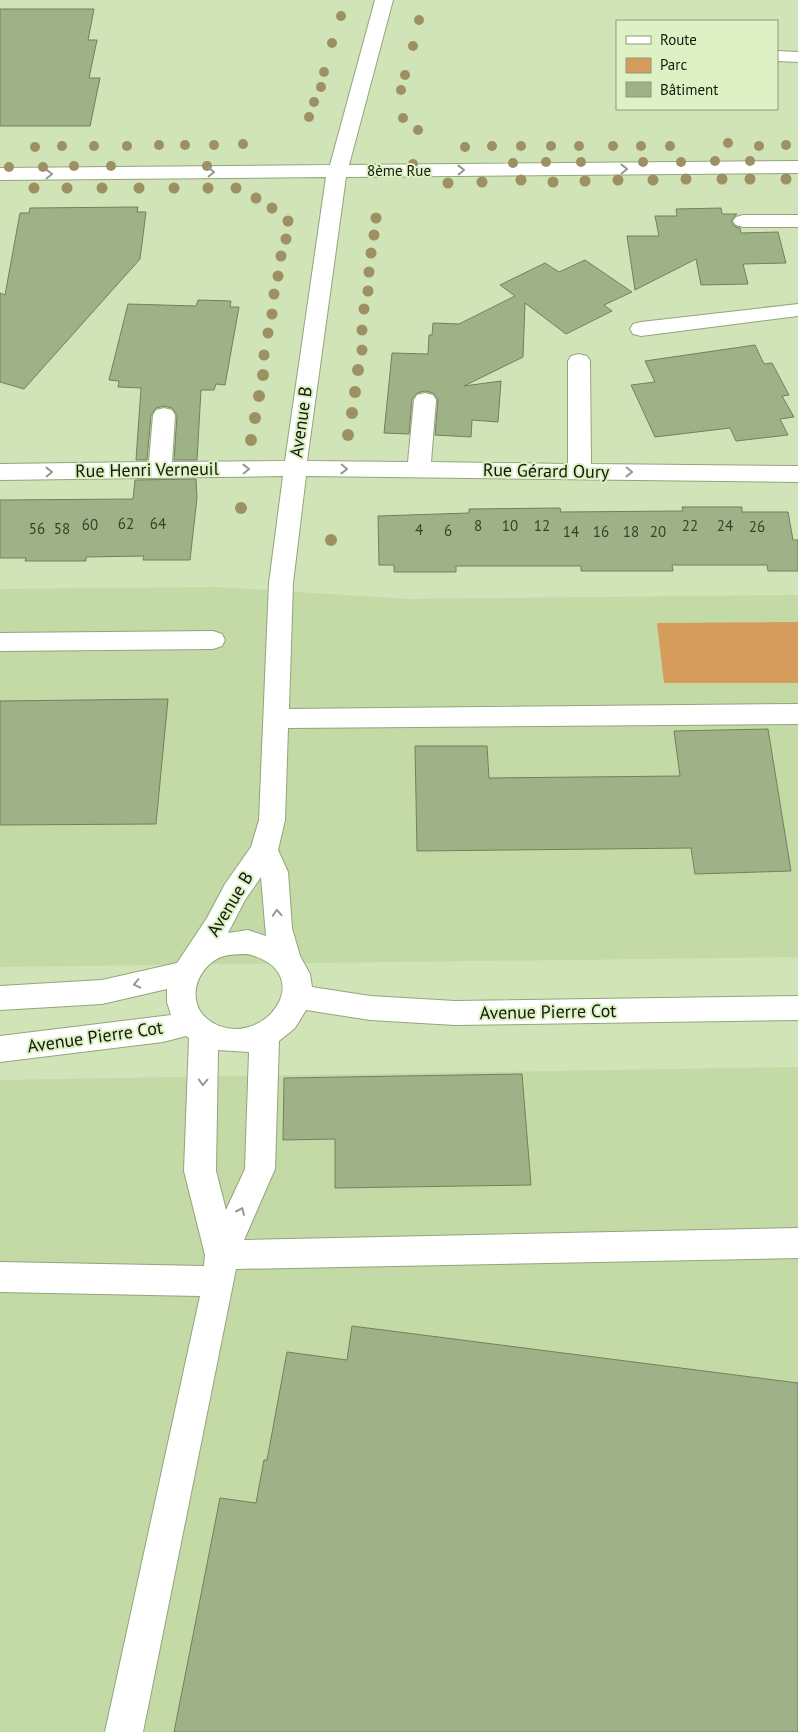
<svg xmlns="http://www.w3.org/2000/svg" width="798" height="1732" font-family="'PT Sans',sans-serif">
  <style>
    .built { fill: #c3d9a6 }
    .green { fill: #d69c5c }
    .building { fill: #9fb187; stroke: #708259 }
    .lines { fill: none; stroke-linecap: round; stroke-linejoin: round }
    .minor-casing { stroke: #93a57b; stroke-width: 2 }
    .minor { fill: #fff; fill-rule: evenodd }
    .tree { fill: #9d9164 }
    .oneway { stroke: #959891 }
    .labels { text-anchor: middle; stroke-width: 4; stroke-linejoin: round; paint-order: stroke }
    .far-street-label { font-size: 15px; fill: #141a0a; stroke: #ddf1c4 }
    .number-label { font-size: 15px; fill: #374029 }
    .street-label { font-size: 18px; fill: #141a0a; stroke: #ddf1c4 }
  </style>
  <rect width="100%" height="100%" fill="#d0e4b7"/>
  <!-- built -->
  <g class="built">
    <path d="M218 587 408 599 798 595V957L0 967V589Z"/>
    <path d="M798 1067V1732H0V1080Z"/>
  </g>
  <!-- green -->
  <path class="green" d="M798 622V683H664L657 623Z"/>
  <!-- building -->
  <g class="building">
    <path d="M0 9H94L88 40H97L89 78H100L90 126H0Z"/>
    <path d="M138 207 137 212H146L140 259 24 389 0 382V293L5 295 20 213H29L30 208Z"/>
    <path d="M721 208 722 214H737L731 221 734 226 740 228 741 233 778 232 786 263 743 264 748 284 701 285 696 259 635 290 627 236H659L655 216H677L676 209Z"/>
    <path d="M585 260 632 292 604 305 612 311 566 334 525 303 523 357 464 386 501 381 498 422 472 420 471 437 435 435 438 399 433 393 425 391 417 393 412 399 409 434 384 433 392 353 428 354 429 335H432L433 323 459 324 515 296 500 285 545 263 559 272Z"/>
    <path d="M198 300 231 301 230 307H239L225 385 216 384 214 390H201L197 460H174L177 415 172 408 164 406 156 408 151 415 147 460H136L141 388 118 387 119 381 109 380 128 304 196 306Z"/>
    <path d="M755 345 764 364 772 363 789 395 782 396 794 417 780 419 788 435 736 441 730 428 655 437 631 385 655 382 645 361Z"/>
    <path d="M196 479 197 498 190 560H143L144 556 86 557V561H25L26 558H0V500L133 499 135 480Z"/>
    <path d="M682 507H742V512H788L793 540H798V571H768L767 565H672L673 571H581V566H456V572H394V565H379L378 516 469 513V509L560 508 561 512 683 511Z"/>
    <path d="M168 699 156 824 0 825V701Z"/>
    <path d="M768 729 791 871 695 874 691 848 417 851 415 746H487L489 778 680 776 674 731Z"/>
    <path d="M522 1074 531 1185 335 1188V1139L283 1140 284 1078Z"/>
    <path d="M352 1326 798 1383V1732H174L220 1498 256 1503 264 1460H267L287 1352 347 1360Z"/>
  </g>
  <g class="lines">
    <!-- minor casing -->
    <g class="minor-casing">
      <g id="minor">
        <path d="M375 0H393L349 165 798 161V173L346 177 307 461 408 462 414 400 417 395 425 393 433 395 436 400 431 462 568 464V361L571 356 579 354 587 356 590 361 591 464 798 466V482L306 476 293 583 289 709 798 704V724L288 728 285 820 278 850 288 872 292 928 300 956 310 974 312 987 370 996 455 1001 798 996V1020L455 1025 370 1020 306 1010 295 1028 279 1041 275 1169 244 1240 798 1228V1258L236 1269 143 1732H105L200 1296 0 1292V1262L204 1266 205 1255 184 1171 189 1038 186 1036 163 1042 0 1062V1036L171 1015 167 1002V989L102 1004 0 1010V986L102 980 177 963 207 918 225 884 251 847 259 820 269 583 283 476 0 480V464L149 462 153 415 156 410 164 408 172 410 175 415 172 462 285 461 326 177 0 180V168L330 165ZM261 877 266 936 248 930 228 933 245 900ZM248 954C323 974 260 1054 210 1021 185 1004 195 968 221 957 229 954 240 954 248 954ZM218 1050 249 1052 245 1169 226 1210 216 1171Z"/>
        <path d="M777 51 798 52V62L777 61Z"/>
        <path d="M743 215H798V227H743L736 225 733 221 736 217Z"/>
        <path d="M798 304V316L641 336 633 334 630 329 633 324 641 322Z"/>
        <path d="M213 631 222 634 225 640 222 646 213 649 0 651V633Z"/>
      </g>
    </g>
    <!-- minor -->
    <use href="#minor" class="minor"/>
  </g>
  <!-- trees -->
  <g class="tree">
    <circle cx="341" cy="16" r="5"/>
    <circle cx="419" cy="20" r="5"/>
    <circle cx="332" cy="43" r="5"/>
    <circle cx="413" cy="46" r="5"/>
    <circle cx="324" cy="72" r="5"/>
    <circle cx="405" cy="75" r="5"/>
    <circle cx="321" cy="87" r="5"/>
    <circle cx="401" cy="90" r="5"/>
    <circle cx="314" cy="102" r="5"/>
    <circle cx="309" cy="117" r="5"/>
    <circle cx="403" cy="118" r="5"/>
    <circle cx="418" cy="130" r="5"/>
    <circle cx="728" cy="143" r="5"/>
    <circle cx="243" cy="144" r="5"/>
    <circle cx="159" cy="145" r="5"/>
    <circle cx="185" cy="145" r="5"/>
    <circle cx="214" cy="145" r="5"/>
    <circle cx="786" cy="145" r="5"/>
    <circle cx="62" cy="146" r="5"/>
    <circle cx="94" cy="146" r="5"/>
    <circle cx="127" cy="146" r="5"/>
    <circle cx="492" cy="146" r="5"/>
    <circle cx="521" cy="146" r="5"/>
    <circle cx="551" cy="146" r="5"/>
    <circle cx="579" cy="146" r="5"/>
    <circle cx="613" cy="146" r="5"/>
    <circle cx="641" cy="146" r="5"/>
    <circle cx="670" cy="146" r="5"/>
    <circle cx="759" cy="146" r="5"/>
    <circle cx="35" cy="147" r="5"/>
    <circle cx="465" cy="147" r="5"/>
    <circle cx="715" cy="161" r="5"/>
    <circle cx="750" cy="161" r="5"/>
    <circle cx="546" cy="162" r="5"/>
    <circle cx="581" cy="162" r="5"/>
    <circle cx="643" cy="162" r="5"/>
    <circle cx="681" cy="162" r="5"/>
    <circle cx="513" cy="163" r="5"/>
    <circle cx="413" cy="164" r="5"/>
    <circle cx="74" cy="166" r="5"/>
    <circle cx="111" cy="166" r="5"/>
    <circle cx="207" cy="166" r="5"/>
    <circle cx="9" cy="167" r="5"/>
    <circle cx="43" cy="167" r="5"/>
    <circle cx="686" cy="179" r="5.5"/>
    <circle cx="722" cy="179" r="5.5"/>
    <circle cx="750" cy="179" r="5.5"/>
    <circle cx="786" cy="179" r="5.5"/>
    <circle cx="521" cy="180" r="5.5"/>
    <circle cx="618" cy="180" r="5.5"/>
    <circle cx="653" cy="180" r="5.5"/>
    <circle cx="585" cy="181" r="5.5"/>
    <circle cx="482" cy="182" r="5.5"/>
    <circle cx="553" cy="182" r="5.5"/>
    <circle cx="448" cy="183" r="5.5"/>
    <circle cx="34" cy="188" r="5.5"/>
    <circle cx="67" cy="188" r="5.5"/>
    <circle cx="102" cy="188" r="5.5"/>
    <circle cx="139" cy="188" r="5.5"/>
    <circle cx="174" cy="188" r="5.5"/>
    <circle cx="208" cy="188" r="5.5"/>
    <circle cx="236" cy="188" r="5.5"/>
    <circle cx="256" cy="198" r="5.5"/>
    <circle cx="272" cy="208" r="5.5"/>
    <circle cx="376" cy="218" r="5.5"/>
    <circle cx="288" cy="221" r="5.5"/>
    <circle cx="374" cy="235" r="5.5"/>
    <circle cx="286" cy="239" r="5.5"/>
    <circle cx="371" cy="253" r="5.5"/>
    <circle cx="281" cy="256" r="5.5"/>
    <circle cx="369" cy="272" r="5.5"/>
    <circle cx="278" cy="276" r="5.5"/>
    <circle cx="368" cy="291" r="5.5"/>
    <circle cx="274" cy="294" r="5.5"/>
    <circle cx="364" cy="309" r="5.5"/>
    <circle cx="272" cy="314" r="5.5"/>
    <circle cx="362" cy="330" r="5.5"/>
    <circle cx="268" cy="333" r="5.5"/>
    <circle cx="362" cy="350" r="5.5"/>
    <circle cx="264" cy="355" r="5.5"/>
    <circle cx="358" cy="370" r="6"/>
    <circle cx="263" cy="375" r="6"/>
    <circle cx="355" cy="392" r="6"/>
    <circle cx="259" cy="396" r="6"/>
    <circle cx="352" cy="413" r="6"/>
    <circle cx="255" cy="418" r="6"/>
    <circle cx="348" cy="435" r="6"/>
    <circle cx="251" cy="440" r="6"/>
    <circle cx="241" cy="508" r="6"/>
    <circle cx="331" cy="540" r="6"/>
  </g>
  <!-- one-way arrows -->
  <defs><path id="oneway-chevron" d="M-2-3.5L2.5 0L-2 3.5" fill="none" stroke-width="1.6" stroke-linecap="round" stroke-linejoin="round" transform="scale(1.25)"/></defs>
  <g class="oneway">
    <use href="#oneway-chevron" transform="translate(624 169) rotate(-1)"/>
    <use href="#oneway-chevron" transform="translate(461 170) rotate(-1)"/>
    <use href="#oneway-chevron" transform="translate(211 172) rotate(-1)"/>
    <use href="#oneway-chevron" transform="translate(49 174) rotate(-1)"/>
    <use href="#oneway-chevron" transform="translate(246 469) rotate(-1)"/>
    <use href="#oneway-chevron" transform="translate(344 469) rotate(1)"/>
    <use href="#oneway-chevron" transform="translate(49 472) rotate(-1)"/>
    <use href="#oneway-chevron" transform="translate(629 472) rotate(1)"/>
    <use href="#oneway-chevron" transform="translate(277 913) rotate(-94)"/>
    <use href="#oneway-chevron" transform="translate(137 984) rotate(167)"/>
    <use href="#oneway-chevron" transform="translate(203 1082) rotate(92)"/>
    <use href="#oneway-chevron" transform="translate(241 1211) rotate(-66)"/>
  </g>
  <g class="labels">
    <!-- far-street labels -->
    <g class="far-street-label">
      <text x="399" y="176">8ème Rue</text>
    </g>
    <!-- number labels -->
    <g class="number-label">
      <text x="126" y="529">62</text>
      <text x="158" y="529">64</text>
      <text x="90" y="530">60</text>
      <text x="478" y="531">8</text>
      <text x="510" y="531">10</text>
      <text x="542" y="531">12</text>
      <text x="690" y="531">22</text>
      <text x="725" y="531">24</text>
      <text x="757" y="532">26</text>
      <text x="37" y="534">56</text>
      <text x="62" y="534">58</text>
      <text x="419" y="535">4</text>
      <text x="448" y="536">6</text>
      <text x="571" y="537">14</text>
      <text x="601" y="537">16</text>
      <text x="631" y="537">18</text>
      <text x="658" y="537">20</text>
    </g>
    <!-- street labels -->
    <g class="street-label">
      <text transform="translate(301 422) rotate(-82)" y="6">Avenue B</text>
      <text transform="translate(147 470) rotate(-1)" y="6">Rue Henri Verneuil</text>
      <text transform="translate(546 471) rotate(1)" y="6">Rue Gérard Oury</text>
      <text transform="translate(230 904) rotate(-59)" y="6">Avenue B</text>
      <text transform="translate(548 1012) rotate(-1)" y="6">Avenue Pierre Cot</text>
      <text transform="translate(95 1037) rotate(-8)" y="6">Avenue Pierre Cot</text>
    </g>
  </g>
  <!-- legend -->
  <rect x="616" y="20" width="162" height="90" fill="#ddf1c4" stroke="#8d9b7a"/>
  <rect x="626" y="36" width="25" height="8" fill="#ffffff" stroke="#8d9b7a"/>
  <text x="660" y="45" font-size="15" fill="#141a0a">Route</text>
  <rect x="626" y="58" width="25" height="15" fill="#d69c5c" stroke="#8d9b7a"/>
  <text x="660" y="70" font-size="15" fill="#141a0a">Parc</text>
  <rect x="626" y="82" width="25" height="15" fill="#9fb187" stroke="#8d9b7a"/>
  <text x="660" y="95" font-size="15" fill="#141a0a">Bâtiment</text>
</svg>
